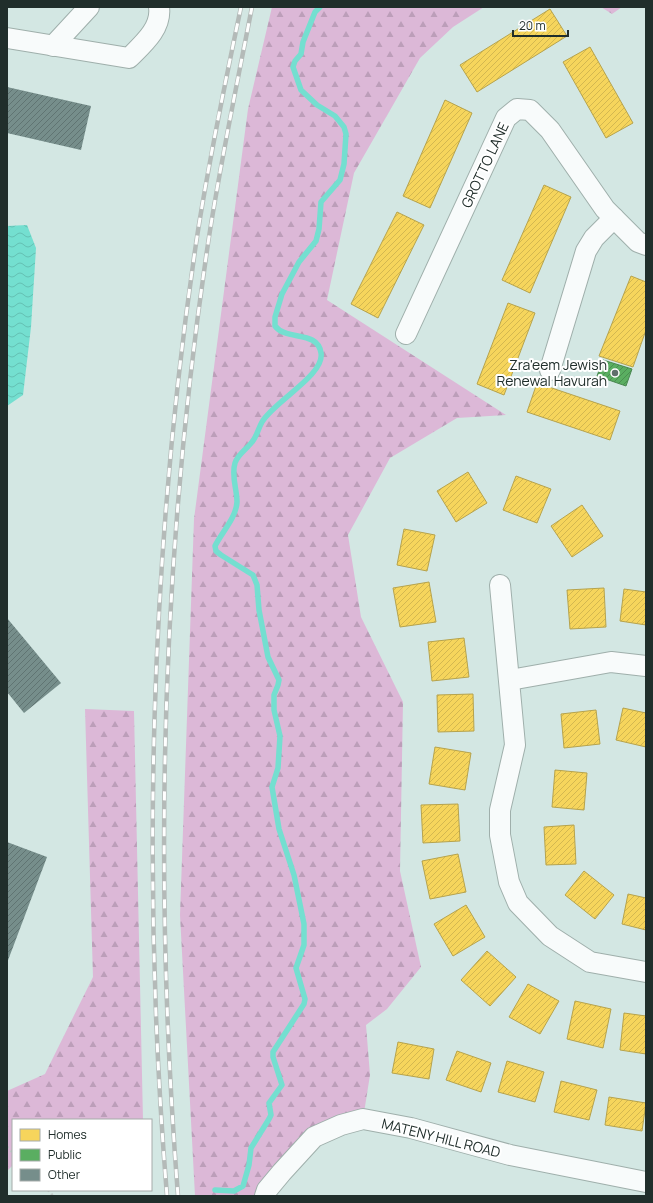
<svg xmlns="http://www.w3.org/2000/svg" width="653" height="1203" font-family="Manrope,sans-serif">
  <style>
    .forest { fill: url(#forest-firs) }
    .water { fill: url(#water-waves) }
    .homes { fill: url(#homes-hatch); stroke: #b6a34d }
    .public { fill: url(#public-hatch); stroke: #498851 }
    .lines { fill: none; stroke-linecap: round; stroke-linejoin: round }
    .stream { stroke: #74dfd0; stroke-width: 5.5 }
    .building { fill: url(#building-hatch) }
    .minor-casing { stroke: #9fafab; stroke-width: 22 }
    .path { stroke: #c0c8c6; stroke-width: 2.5; stroke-dasharray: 2 3; stroke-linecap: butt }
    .minor { stroke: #f8fbfb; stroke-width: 20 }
    .rail-casing { stroke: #b4bab8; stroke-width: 4.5 }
    .rail { stroke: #fff; stroke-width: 3; stroke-dasharray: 9; stroke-linecap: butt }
    .poi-dot { fill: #5f6f6b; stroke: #fff; stroke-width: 1.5 }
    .labels { text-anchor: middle; stroke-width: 4; stroke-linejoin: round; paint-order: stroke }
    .street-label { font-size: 14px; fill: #202e2b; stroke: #fff }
    .poi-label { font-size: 14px; fill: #202e2b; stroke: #fff; text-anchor: end }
  </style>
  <defs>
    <pattern id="forest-firs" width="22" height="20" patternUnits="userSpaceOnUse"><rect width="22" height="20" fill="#dcb8d7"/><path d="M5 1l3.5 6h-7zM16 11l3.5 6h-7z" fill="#bc9eb9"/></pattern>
    <pattern id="water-waves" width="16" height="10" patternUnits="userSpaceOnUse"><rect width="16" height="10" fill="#74dfd0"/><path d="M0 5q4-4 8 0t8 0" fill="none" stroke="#64c0b3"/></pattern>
    <pattern id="homes-hatch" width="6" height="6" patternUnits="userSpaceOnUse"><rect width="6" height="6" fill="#f6d55c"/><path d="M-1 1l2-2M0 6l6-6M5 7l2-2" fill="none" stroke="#d3b750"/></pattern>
    <pattern id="public-hatch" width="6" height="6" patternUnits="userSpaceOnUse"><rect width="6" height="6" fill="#5aae61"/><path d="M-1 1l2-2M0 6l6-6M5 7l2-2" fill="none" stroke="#4a8e50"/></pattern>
    <pattern id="building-hatch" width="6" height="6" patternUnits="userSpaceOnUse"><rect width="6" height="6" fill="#768e8b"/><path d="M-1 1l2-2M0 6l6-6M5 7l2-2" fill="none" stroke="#607472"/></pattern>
  </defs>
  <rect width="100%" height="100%" fill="#d3e7e3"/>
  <!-- forest -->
  <g class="forest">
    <path d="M272 7H484L453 27 420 58 354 173 327 300 506 415 457 418 390 458 348 535 361 617 403 702 400 871 421 967 387 1009 366 1025 370 1075 363 1119 341 1125 265 1196H195L180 915 194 519 248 109Z"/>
    <path d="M601 7H622L612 14Z"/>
    <path d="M85 709 134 711 143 1120H13V1165L7 1171V1091L45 1074 93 977Z"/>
  </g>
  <!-- water -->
  <path class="water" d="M27 225 36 248 31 327 23 395 7 406V226Z"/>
  <!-- homes -->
  <g class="homes">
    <path d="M550 9 567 36 477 92 460 65Z"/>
    <path d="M590 47 633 123 606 138 563 62Z"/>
    <path d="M445 100 472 113 430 208 403 196Z"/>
    <path d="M544 185 571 197 530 293 502 280Z"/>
    <path d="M397 212 424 225 378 318 351 304Z"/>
    <path d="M631 276 646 282V330L633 367 599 356Z"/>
    <path d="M508 303 535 313 504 395 477 384Z"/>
    <path d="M537 383 620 411 610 440 527 412Z"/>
    <path d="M468 472 487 503 456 522 437 491Z"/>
    <path d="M516 476 551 489 537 523 503 510Z"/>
    <path d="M582 505 603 536 572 557 551 526Z"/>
    <path d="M404 529 435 535 427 571 397 565Z"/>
    <path d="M429 582 436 622 400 627 393 588Z"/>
    <path d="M604 588 606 627 570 629 567 590Z"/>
    <path d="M624 589 646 592V625L620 621Z"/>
    <path d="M464 638 469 677 432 681 428 642Z"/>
    <path d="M473 694 474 731 438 732 437 695Z"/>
    <path d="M623 708 646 713V747L616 740Z"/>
    <path d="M596 710 600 744 564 748 561 714Z"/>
    <path d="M435 747 471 753 465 790 429 784Z"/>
    <path d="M555 770 587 773 584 810 552 807Z"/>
    <path d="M458 804 460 841 423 843 421 805Z"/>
    <path d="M574 825 576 864 546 865 544 827Z"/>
    <path d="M458 854 466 892 430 899 422 861Z"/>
    <path d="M584 871 614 895 595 919 565 895Z"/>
    <path d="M628 894 646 898V930L622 924Z"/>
    <path d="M466 905 485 937 453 956 434 924Z"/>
    <path d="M487 951 516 977 490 1006 461 980Z"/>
    <path d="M528 984 559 1001 540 1034 509 1017Z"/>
    <path d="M575 1001 611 1009 603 1048 567 1039Z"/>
    <path d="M624 1013 646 1016V1054L620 1050Z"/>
    <path d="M398 1042 434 1049 429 1079 392 1073Z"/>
    <path d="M457 1051 491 1063 481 1092 446 1080Z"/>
    <path d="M507 1061 544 1072 535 1102 498 1092Z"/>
    <path d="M561 1081 597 1090 589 1120 554 1112Z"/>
    <path d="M609 1097 646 1103 642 1131 605 1125Z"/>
  </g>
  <!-- public -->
  <path class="public" d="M603 360 632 369 626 386 597 376Z"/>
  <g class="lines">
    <!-- stream -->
    <path class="stream" d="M215 1190 234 1191 243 1186 249 1165 251 1148 269 1119 271 1115 269 1103 282 1085 273 1057V1052L304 1004 305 999 296 968 304 945V924L294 875 279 829 272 787 278 768 280 736 274 710V695L278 685 279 680 268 657 259 610 257 585 253 575 221 555 216 551 215 546C222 532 236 518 237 502 237 489 231 476 235 463 238 454 247 449 252 442 257 436 258 429 262 422 273 402 325 375 321 353 318 330 286 341 275 326V317L282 294 299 262 316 241 319 229 321 202 340 180 344 164 346 134 344 127 335 116 317 105 301 90 293 67 295 61 301 54 303 42 315 12 320 7"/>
  </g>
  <!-- building -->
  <g class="building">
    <path d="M7 87 91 106 81 150 7 133Z"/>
    <path d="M7 618 61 683 24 713 7 692Z"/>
    <path d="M7 842 47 857 7 963Z"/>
  </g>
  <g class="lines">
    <!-- minor casing -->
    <g class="minor-casing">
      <g id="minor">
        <path d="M7 38 129 58C143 44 162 28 159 7"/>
        <path d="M53 46 89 7"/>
        <path d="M406 334 506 118 517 109 530 110 550 130 605 209 638 242 646 245"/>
        <path d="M550 370 586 251 594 238 614 218"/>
        <path d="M500 585 515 745 500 810V835L509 882 518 903 550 936 590 962 646 972"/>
        <path d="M510 680 611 662 646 666"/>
        <path d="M265 1196 267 1190 282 1172 314 1137 341 1125 363 1119 411 1128 510 1155 646 1182"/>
      </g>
    </g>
    <!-- path -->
    <g class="path">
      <path d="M7 1147 13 1153"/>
      <path d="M48 1190 53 1196"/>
    </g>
    <!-- minor -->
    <use href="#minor" class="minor"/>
    <!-- rail casing -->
    <g class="rail-casing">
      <g id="rail">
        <path d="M167 1196C141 881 150 550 197 237 209 160 225 83 241 7"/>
        <path d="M178 1196C153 877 161 554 209 237 221 160 237 84 252 7"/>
      </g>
    </g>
    <!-- rail -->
    <use href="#rail" class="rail"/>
  </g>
  <!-- markers -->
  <circle class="poi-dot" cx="615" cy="373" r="4"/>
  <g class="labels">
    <!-- street labels -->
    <g class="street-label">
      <text transform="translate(485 165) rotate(-65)" y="5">GROTTO LANE</text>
      <text transform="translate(441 1138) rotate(14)" y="5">MATENY HILL ROAD</text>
    </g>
    <!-- poi labels -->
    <g class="poi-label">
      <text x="607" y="370">Zra'eem Jewish<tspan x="607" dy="16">Renewal Havurah</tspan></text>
    </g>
  </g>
  <!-- border -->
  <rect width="653" height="1203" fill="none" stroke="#202e2b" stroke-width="16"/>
  <!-- legend -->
  <rect x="12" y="1119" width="140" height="72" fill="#ffffff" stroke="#a6abaa"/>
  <rect x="20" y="1129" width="20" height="12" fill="#f6d55c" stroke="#a6abaa"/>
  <text x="48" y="1139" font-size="12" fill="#202e2b">Homes</text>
  <rect x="20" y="1149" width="20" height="12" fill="#5aae61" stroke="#a6abaa"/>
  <text x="48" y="1159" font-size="12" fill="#202e2b">Public</text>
  <rect x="20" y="1169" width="20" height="12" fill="#768e8b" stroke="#a6abaa"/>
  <text x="48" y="1179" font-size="12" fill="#202e2b">Other</text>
  <!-- scale -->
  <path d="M513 30v6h55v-6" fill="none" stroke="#202e2b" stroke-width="2"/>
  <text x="519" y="30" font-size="12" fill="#202e2b" stroke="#ffffff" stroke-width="3" paint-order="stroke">20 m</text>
</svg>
